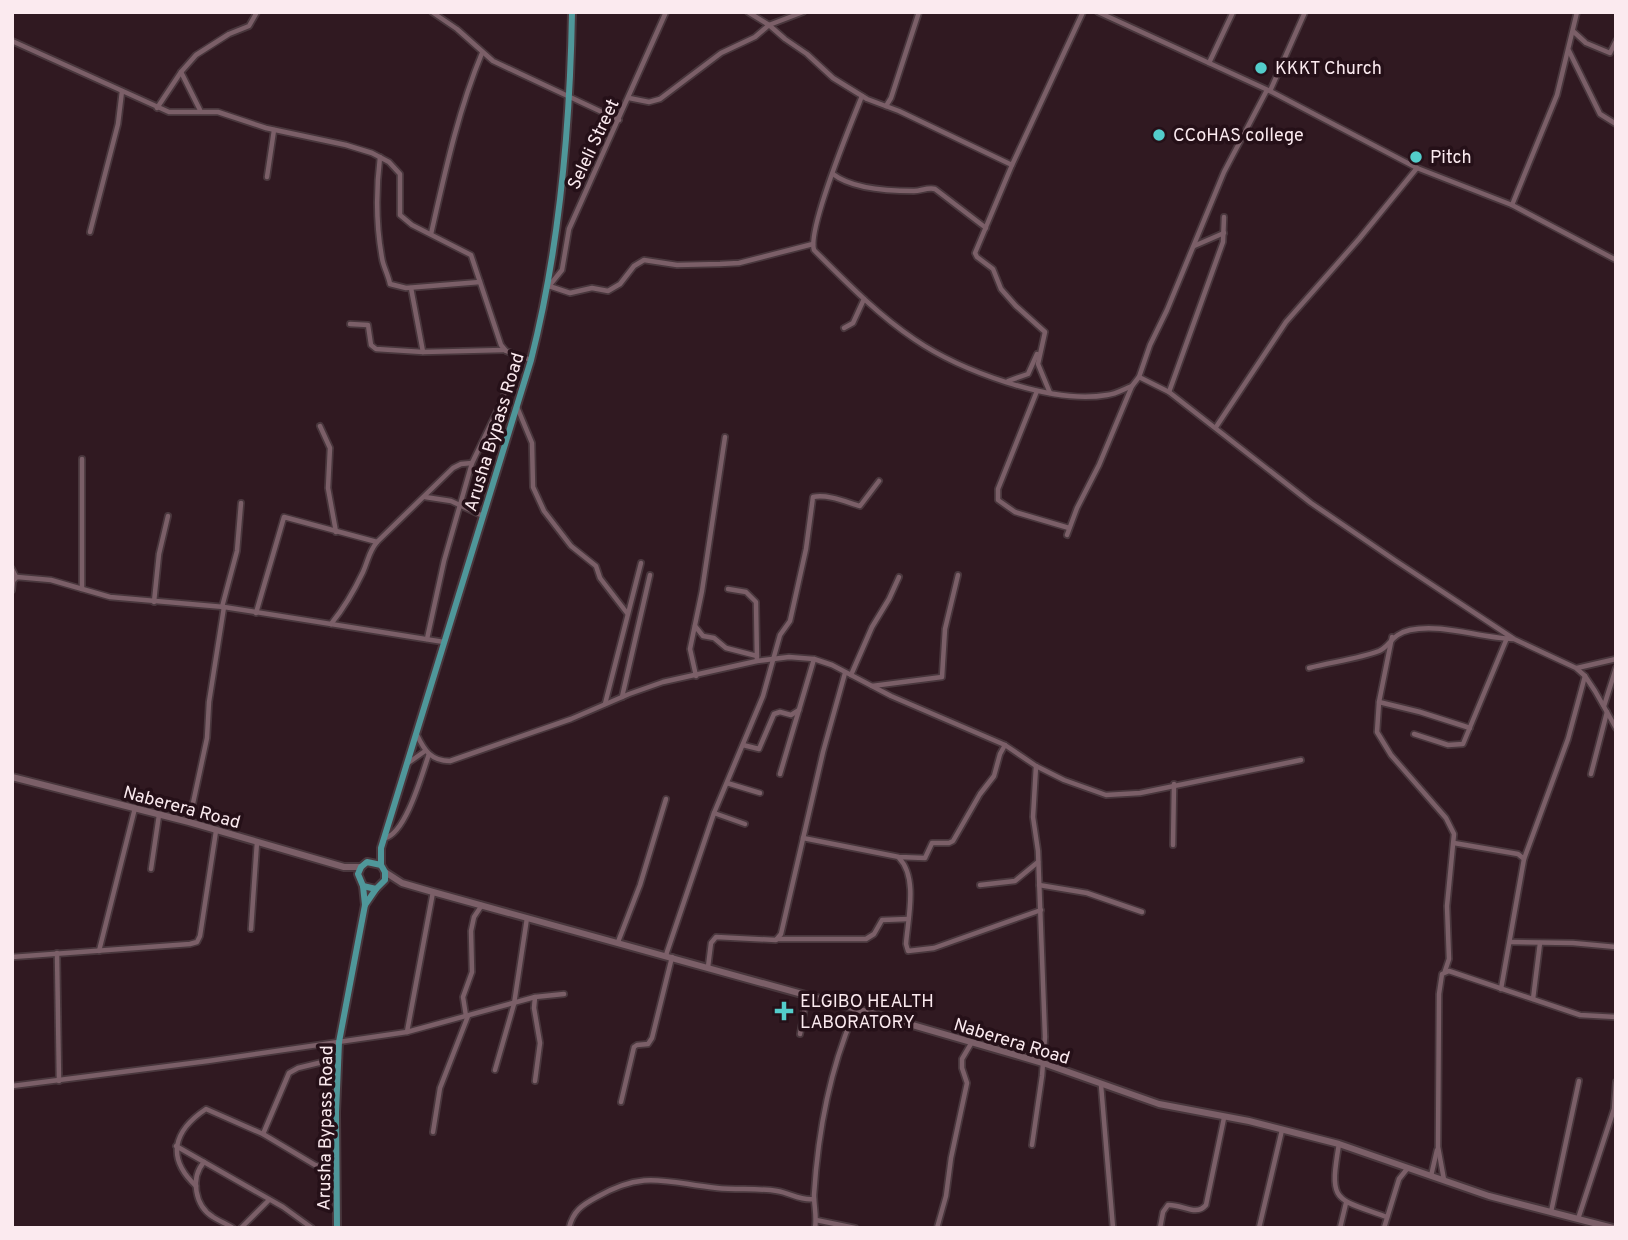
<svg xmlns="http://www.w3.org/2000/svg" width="1628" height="1240" font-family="Overpass,sans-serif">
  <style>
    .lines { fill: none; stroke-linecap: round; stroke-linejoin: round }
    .street-casing { stroke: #49373d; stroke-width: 8 }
    .secondary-casing { stroke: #49373d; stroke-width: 10 }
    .primary-casing { stroke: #49373d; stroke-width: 10 }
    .street { stroke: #7b5f68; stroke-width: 4.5 }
    .secondary { stroke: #7b5f68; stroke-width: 6 }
    .primary { stroke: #4f979a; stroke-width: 6 }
    .poi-dot { fill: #53cdcb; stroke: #251018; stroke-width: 2.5 }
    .labels { text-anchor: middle; stroke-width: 7; stroke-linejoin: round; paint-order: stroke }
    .poi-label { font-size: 18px; fill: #fbeaef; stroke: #251018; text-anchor: start }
    .street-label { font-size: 18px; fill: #fbeaef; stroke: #251018 }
  </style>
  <rect width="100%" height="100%" fill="#301921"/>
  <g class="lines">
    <!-- street casing -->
    <g class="street-casing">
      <g id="street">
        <path d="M432 12 457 29 493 61 619 120"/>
        <path d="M748 12 769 25 785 39 807 54 833 78 867 99 899 111 1012 165"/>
        <path d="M1098 12 1270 91 1417 168 1512 205 1616 260"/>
        <path d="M1574 32 1586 43 1610 53 1616 41"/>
        <path d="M12 41 169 112H218L266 128 346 145 372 153 389 162 400 174V215L412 225 471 255 501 345 506 351 531 360"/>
        <path d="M1569 51 1600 114 1616 124"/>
        <path d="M1209 63 1233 12"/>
        <path d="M181 72 200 110"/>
        <path d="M1267 90 1224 172 1167 310 1150 345 1139 377 1169 392 1311 503 1396 561 1514 639 1576 668 1585 676 1595 691 1616 728"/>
        <path d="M1270 91 1305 12"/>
        <path d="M862 96C852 121 807 229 814 250 846 282 877 314 914 339 959 370 1052 405 1107 395 1116 394 1124 389 1132 386"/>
        <path d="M629 98 649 102 660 99 721 53 755 37 769 25 803 12"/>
        <path d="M886 106 891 98 919 12"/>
        <path d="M157 108 181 72 196 55 229 34 249 26 257 12"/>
        <path d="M380 157C376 190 376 225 382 258 383 266 388 274 390 284L406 288 480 282"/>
        <path d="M833 174C852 189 889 191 914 191 921 191 928 187 935 189L986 228"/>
        <path d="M267 177 274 130"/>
        <path d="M1512 205 1557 95 1577 12"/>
        <path d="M90 232 118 124 122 91"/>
        <path d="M431 234C445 172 458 111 482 53"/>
        <path d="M1194 246 1224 233"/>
        <path d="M549 286 562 270 569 229 666 12"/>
        <path d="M549 286 570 293 592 288 608 291 620 284 634 266 644 260 677 265 720 264 739 263 813 244"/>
        <path d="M411 288 423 352"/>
        <path d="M350 324 368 325 371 345 376 349 423 352 504 350"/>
        <path d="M844 328 853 323 864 299"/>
        <path d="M1008 381 1028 374 1037 354"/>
        <path d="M1037 391 998 489V500L1015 512 1069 528"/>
        <path d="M1169 392 1223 242 1224 217"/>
        <path d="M1050 393 1038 364 1045 332 1016 306 1001 289 993 269 977 257 975 253 1012 165 1083 12"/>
        <path d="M517 407 532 443 533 487 544 511 571 546 596 566 600 578 627 613"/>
        <path d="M320 426 330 448 328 488 336 532"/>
        <path d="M1216 427 1286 322 1359 239 1417 168"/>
        <path d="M82 459V589"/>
        <path d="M425 497 451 501 483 516"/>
        <path d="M1067 535 1077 508 1099 465 1132 386 1139 377"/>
        <path d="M12 569 16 577"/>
        <path d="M728 589 746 592 756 602 757 661"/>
        <path d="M12 590 13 581 17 577 51 580 110 597 224 607 444 642"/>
        <path d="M154 602 159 554 168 516"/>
        <path d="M222 607 237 551 241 503"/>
        <path d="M256 613 284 517 377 542"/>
        <path d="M331 624C344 608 354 591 363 572 368 561 369 551 377 542L453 468 461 464 472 463"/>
        <path d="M695 626 703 636 714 638 726 648 757 656"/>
        <path d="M1392 637 1379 702 1377 732 1391 755 1446 818 1454 834 1447 906 1449 959 1445 971"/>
        <path d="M427 639 444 561 472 463 501 403 520 356"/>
        <path d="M1309 668C1331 662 1358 659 1379 651 1391 646 1391 634 1410 630 1442 623 1479 638 1513 639"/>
        <path d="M1577 668 1616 659"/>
        <path d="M851 675 872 627 889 599 899 577"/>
        <path d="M696 676 690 649 702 591 725 437"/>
        <path d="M872 686 942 677 945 629 958 575"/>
        <path d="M622 697 650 575"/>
        <path d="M1379 702 1420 712 1470 728"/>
        <path d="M605 704 641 563"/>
        <path d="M1604 706 1616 668"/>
        <path d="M1414 734 1448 745 1463 744 1507 638"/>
        <path d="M417 735C424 750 431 761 450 761L571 719 629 694 663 682 757 661 789 657 814 659 832 665 891 696 1005 745 1036 766 1064 780 1106 795 1140 793 1301 760"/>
        <path d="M743 745 759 749 774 714 780 712 791 715 799 710"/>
        <path d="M408 763 425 751"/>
        <path d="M780 774 814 659"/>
        <path d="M1591 774 1607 712"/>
        <path d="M727 783 760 793"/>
        <path d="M714 813 745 824"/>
        <path d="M189 822 207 738 209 702 224 607"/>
        <path d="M385 838C406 833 422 774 429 754"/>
        <path d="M803 838 899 857 925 858 932 843H949L953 841 980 794 994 776 1000 754 1005 745"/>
        <path d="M1454 843 1518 854 1524 859 1501 989"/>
        <path d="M1173 845 1174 784"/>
        <path d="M899 858C918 877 908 918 906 944L908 951 934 948 1041 910"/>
        <path d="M1524 859 1568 739 1585 676"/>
        <path d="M151 869 159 815"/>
        <path d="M980 885 1015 881 1038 862"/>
        <path d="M1039 885 1087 893 1142 912"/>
        <path d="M251 929 257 842"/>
        <path d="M777 939H866L874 934 882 920 908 919"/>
        <path d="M618 942 640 885 666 799"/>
        <path d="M1510 942 1573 943 1616 947"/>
        <path d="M99 951 135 808"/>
        <path d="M57 953 59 1081"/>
        <path d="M666 955 714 813 763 696 780 635 790 621 806 549 813 497C828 494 846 502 860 506L879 481"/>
        <path d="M12 957 190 944 197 942 200 936 216 831"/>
        <path d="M708 967 711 943 716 937 776 940 781 934 823 752 845 673"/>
        <path d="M535 997 534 1008 540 1043 535 1081"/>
        <path d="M1533 999 1540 943"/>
        <path d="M466 1016 463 997 472 972 471 931 474 917 482 905"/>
        <path d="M407 1032 433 892"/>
        <path d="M800 1034 807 996"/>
        <path d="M495 1070 514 1004 527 918"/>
        <path d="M1101 1085 1113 1228"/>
        <path d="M12 1086 208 1061 407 1032 535 997 564 994"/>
        <path d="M621 1102 634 1047 637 1045 648 1044 652 1038 672 957"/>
        <path d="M433 1132 440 1088 468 1016"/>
        <path d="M263 1134 289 1073 298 1068 339 1058"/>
        <path d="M1339 1144C1329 1203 1334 1198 1387 1217"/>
        <path d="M1032 1145 1042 1076 1045 1037 1038 851 1033 817 1036 766"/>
        <path d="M176 1146 283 1207 312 1228"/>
        <path d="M204 1162C190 1178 195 1206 213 1217 219 1221 227 1224 233 1228"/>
        <path d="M1431 1176 1437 1150"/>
        <path d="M1444 1180 1438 1147 1439 994 1442 974 1449 971 1580 1015 1616 1017"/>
        <path d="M196 1186C166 1158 173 1131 206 1109L263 1134 315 1165 336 1172"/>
        <path d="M1551 1212 1579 1081"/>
        <path d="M1578 1219 1614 1109 1616 1082"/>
        <path d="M816 1220 855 1228"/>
        <path d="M241 1228 269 1200"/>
        <path d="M569 1228C573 1211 582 1205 597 1197 645 1169 667 1183 717 1188 737 1190 758 1188 777 1191 790 1193 801 1201 814 1199"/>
        <path d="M815 1228C817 1217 814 1206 814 1195 818 1132 830 1067 856 1009"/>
        <path d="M937 1228 946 1196 951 1158 967 1083 962 1068V1059L972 1042"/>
        <path d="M1160 1228 1163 1212 1168 1205C1182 1204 1196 1217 1206 1205L1224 1118"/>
        <path d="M1259 1228 1282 1130"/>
        <path d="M1340 1228 1346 1203"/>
        <path d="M1384 1228 1399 1179 1407 1169"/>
      </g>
    </g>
    <!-- secondary casing -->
    <g class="secondary-casing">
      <g id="secondary">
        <path d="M12 777 189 822 344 867H361"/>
        <path d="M385 872 402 883 433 892 885 1017 1043 1063 1159 1104 1249 1121 1339 1144 1489 1196 1613 1228"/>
      </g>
    </g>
    <!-- primary casing -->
    <g class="primary-casing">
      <g id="primary">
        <path d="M363 886 376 889 385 880V872L381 865V848L531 360C560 246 570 129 572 12"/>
        <path d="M365 905 376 889"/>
        <path d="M337 1228 336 1112 339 1042 365 905 363 886 358 874 361 867 367 862 381 865"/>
      </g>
    </g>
    <!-- street -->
    <use href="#street" class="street"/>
    <!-- secondary -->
    <use href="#secondary" class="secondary"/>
    <!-- primary -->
    <use href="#primary" class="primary"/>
  </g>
  <!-- markers -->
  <g class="poi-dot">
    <circle cx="1261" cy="68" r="7"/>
    <circle cx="1159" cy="135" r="7"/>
    <circle cx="1416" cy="157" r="7"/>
    <path d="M780.5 1000.5h7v7h7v7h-7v7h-7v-7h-7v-7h7z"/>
  </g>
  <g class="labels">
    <!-- poi labels -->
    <g class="poi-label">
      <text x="1275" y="74">KKKT Church</text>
      <text x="1173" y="141">CCoHAS college</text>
      <text x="1430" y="163">Pitch</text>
      <text x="800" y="1007">ELGIBO HEALTH<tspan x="800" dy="21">LABORATORY</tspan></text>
    </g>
    <!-- street labels -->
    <g class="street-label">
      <text transform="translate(593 144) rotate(-65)" y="6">Seleli Street</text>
      <text transform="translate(494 432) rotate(-73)" y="6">Arusha Bypass Road</text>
      <text transform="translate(182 807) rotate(15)" y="6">Naberera Road</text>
      <text transform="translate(1012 1041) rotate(17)" y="6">Naberera Road</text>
      <text transform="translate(325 1128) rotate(-89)" y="6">Arusha Bypass Road</text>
    </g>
  </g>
  <!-- border -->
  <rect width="1628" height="1240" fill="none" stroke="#fbeaef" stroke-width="28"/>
</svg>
